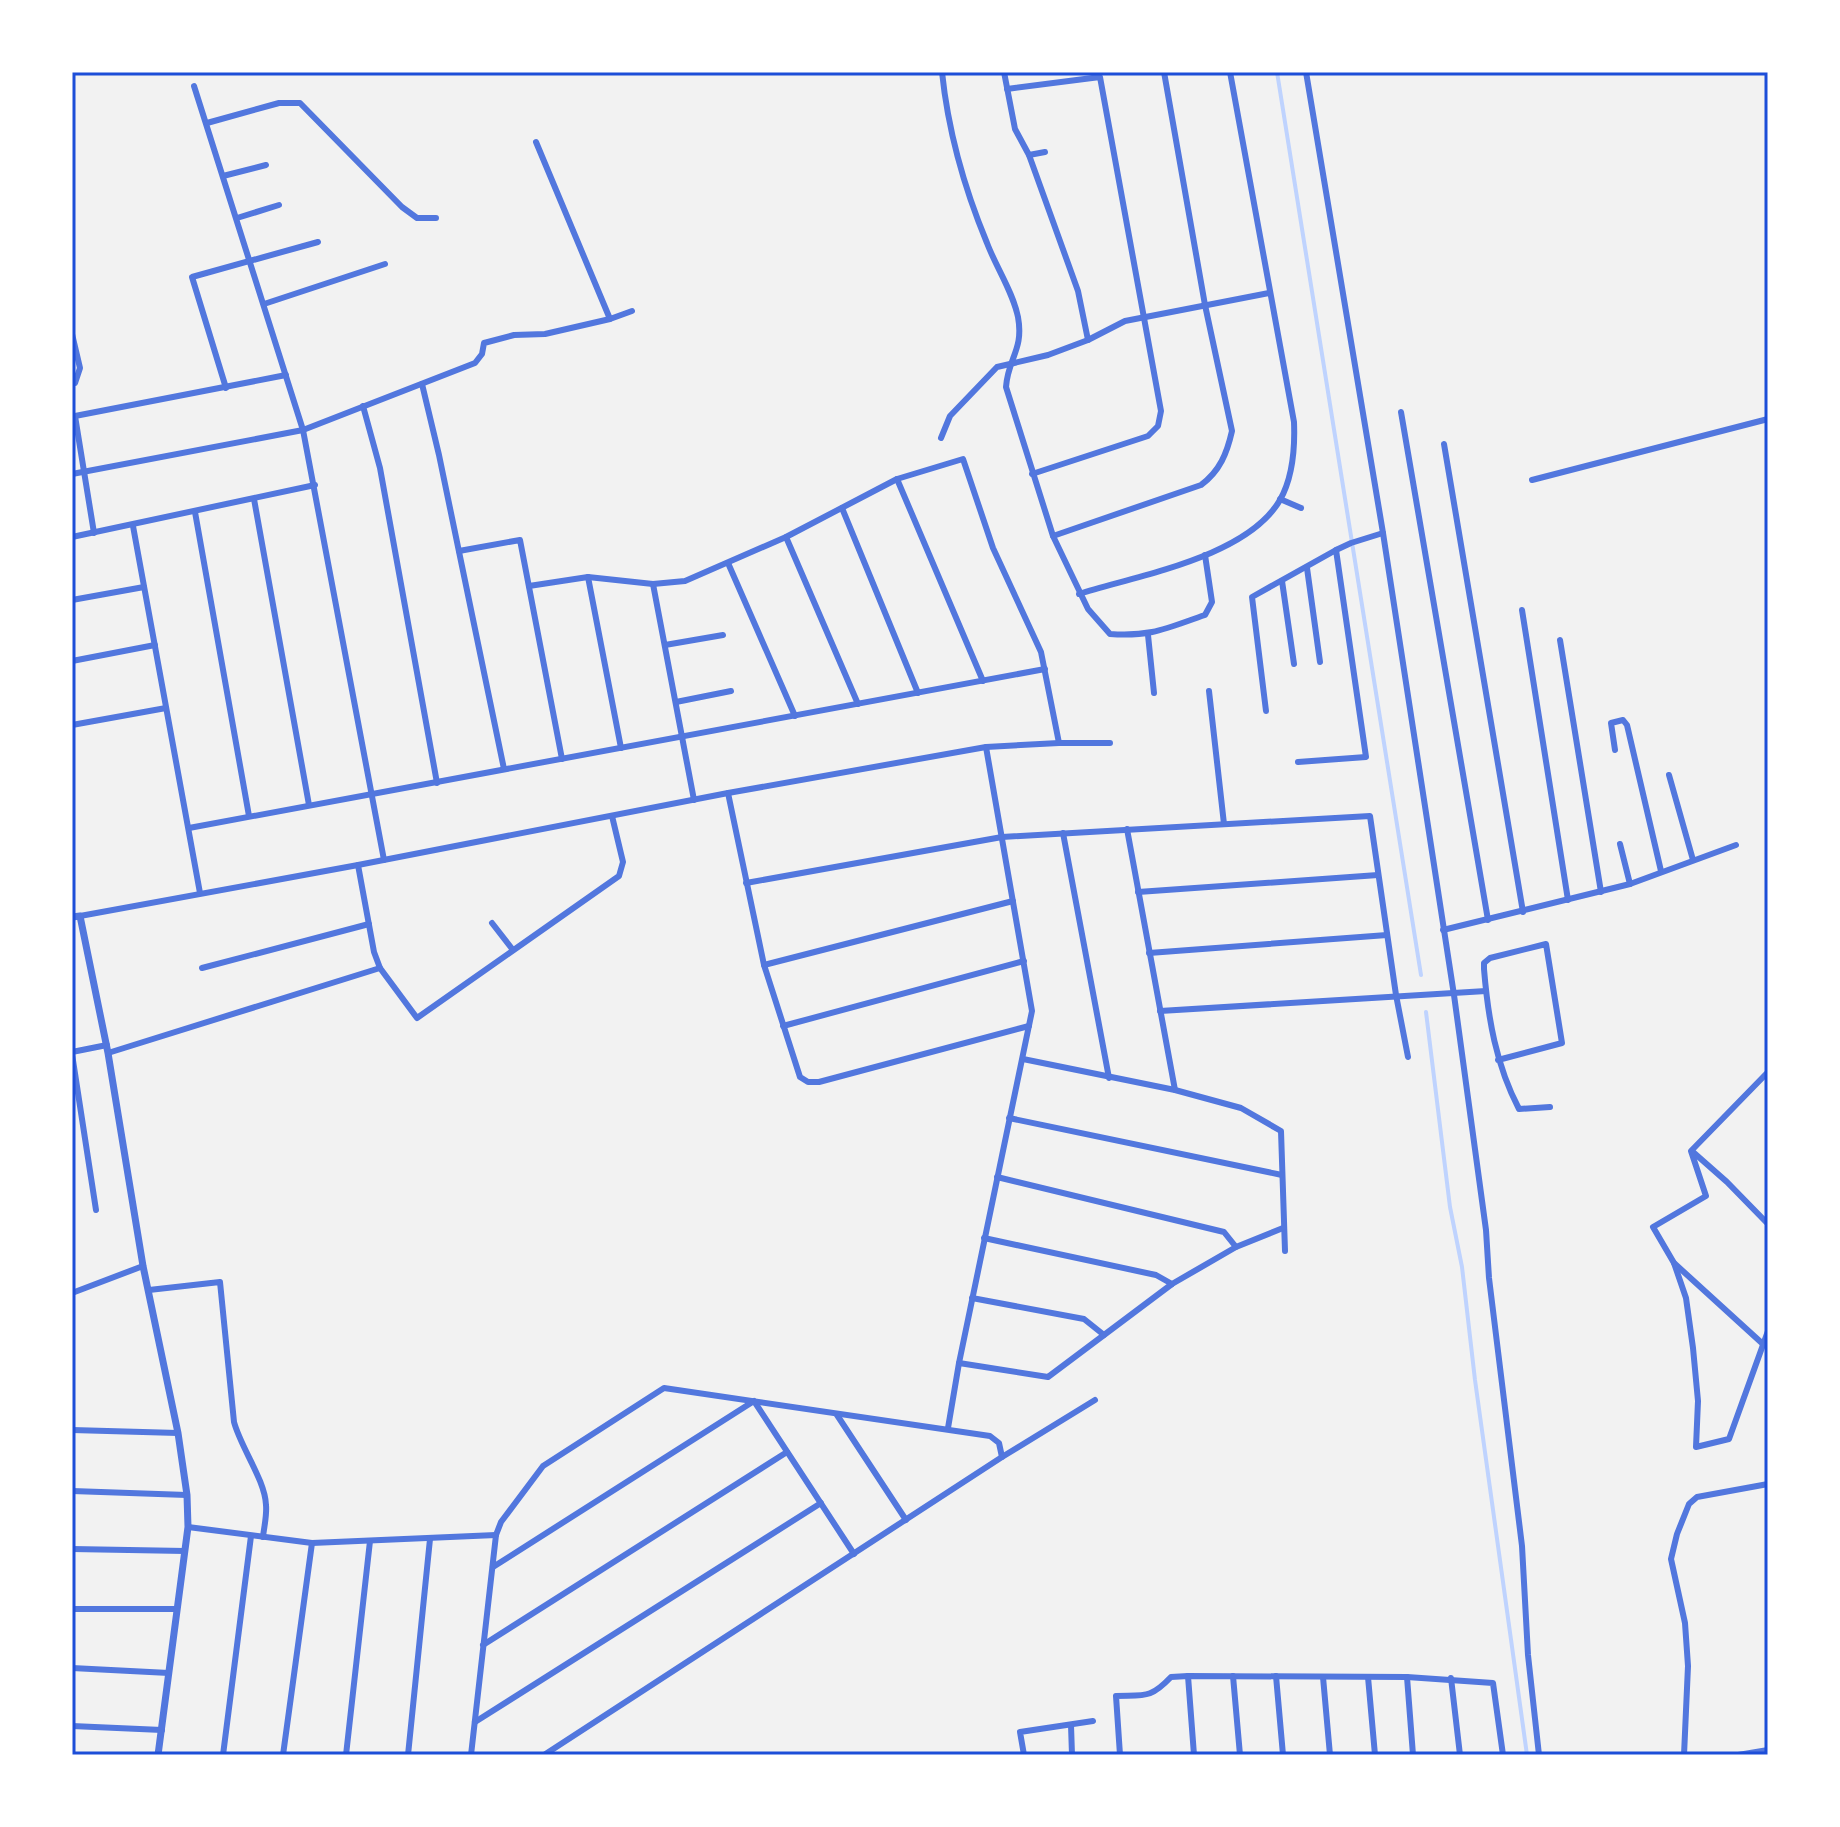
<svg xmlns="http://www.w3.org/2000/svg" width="1840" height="1827" font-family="'DejaVu Sans',sans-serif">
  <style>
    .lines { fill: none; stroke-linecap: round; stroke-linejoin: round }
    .stream { stroke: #bfd3fe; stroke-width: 4 }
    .minor { stroke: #5277de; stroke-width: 6 }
    .tertiary { stroke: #5277de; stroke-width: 7 }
    .neatline { fill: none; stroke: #1d4ed8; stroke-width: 3 }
  </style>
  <rect width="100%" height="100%" fill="#f2f2f2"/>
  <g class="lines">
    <!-- stream -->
    <g class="stream">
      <path d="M1277 72 1421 975"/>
      <path d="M1426 1012 1450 1207 1462 1267 1475 1380 1527 1755"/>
    </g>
    <!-- minor -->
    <g class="minor">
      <path d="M942 72C948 130 965 190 987 243 996 267 1013 292 1018 317 1024 350 1008 358 1006 387L1053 536 1088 609 1110 634C1151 637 1167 628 1205 615L1212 602 1205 555"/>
      <path d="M1004 72 1015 129 1029 155 1078 291 1088 340"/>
      <path d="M1306 72 1383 533 1454 995 1486 1230 1489 1278 1522 1546 1528 1655 1539 1755"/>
      <path d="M194 86 303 430 384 860"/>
      <path d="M1007 89 1100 77 1161 411 1158 426 1148 436 1032 474"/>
      <path d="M207 123 279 103H300L402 207 417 218H436"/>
      <path d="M536 142 610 319"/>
      <path d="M1029 155 1045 152"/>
      <path d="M223 176 266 165"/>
      <path d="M237 218 279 205"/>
      <path d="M264 304 385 264"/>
      <path d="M72 334 80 368 75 383"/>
      <path d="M422 384 439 455 504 769"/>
      <path d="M226 388 192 277 318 242"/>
      <path d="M363 406 380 468 437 783"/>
      <path d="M1401 412 1488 920"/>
      <path d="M941 438 950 416 997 367 1048 355 1088 340 1125 321 1269 293"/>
      <path d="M1444 444 1523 912"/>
      <path d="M72 474 303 430 475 363 482 354 484 343 514 335 545 334 610 319 632 311"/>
      <path d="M897 479 983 681"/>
      <path d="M1532 480 1768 419"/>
      <path d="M254 499 309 805"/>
      <path d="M1280 499 1301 508"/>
      <path d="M842 508 918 693"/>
      <path d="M195 512 249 816"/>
      <path d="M133 526 200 893"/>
      <path d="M94 533 75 416 286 375"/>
      <path d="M1053 536 1201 485C1220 471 1227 453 1232 431L1205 305 1164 72"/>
      <path d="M72 537 315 485"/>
      <path d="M786 537 858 704"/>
      <path d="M1336 550 1351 543 1383 533"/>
      <path d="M459 551 520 540 562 759"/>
      <path d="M728 563 795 716"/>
      <path d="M1307 568 1320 662"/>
      <path d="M588 577 621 748"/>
      <path d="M1282 581 1294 664"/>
      <path d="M653 584 694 800"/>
      <path d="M529 586 588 577 653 584 685 581 786 537 897 479 963 459 993 548 1041 652 1059 743"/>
      <path d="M1079 594C1139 575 1247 557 1280 500 1293 477 1295 447 1294 422L1230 72"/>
      <path d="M72 600 144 587"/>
      <path d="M1522 610 1568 900"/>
      <path d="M1148 635 1154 693"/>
      <path d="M1560 640 1601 892"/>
      <path d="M665 645 723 635"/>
      <path d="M72 661 155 645"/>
      <path d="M1209 691 1224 824"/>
      <path d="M676 702 731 691"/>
      <path d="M1266 711 1252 597 1336 550 1366 757 1298 762"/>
      <path d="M72 725 166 708"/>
      <path d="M1615 750 1611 723 1623 720 1627 725 1661 871"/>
      <path d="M1669 775 1693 860"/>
      <path d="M728 793 764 965 800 1077 808 1082H819L1029 1026"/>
      <path d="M189 828 1045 669"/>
      <path d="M1127 829 1175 1090"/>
      <path d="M1063 833 1109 1078"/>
      <path d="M1620 844 1630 884"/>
      <path d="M358 865 374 952 380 968 417 1018 619 876 623 862 612 816"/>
      <path d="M746 883 1002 837 1370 816 1396 995 1408 1057"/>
      <path d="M1138 892 1378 875"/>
      <path d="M80 916 358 865 728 793 986 747 1059 743H1110"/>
      <path d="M492 923 513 950"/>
      <path d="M1443 930 1630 884 1736 845"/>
      <path d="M1149 953 1387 935"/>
      <path d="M764 965 1013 901"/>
      <path d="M202 968 369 924"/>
      <path d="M1160 1011 1486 991"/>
      <path d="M783 1026 1024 961"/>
      <path d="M72 1052 107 1045"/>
      <path d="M108 1053 380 968"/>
      <path d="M72 1054 96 1210"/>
      <path d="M1023 1059 1175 1090 1241 1108 1281 1131 1285 1251"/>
      <path d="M1498 1060 1562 1043 1546 944 1490 958 1484 963V969C1488 1018 1496 1065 1519 1109L1550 1107"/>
      <path d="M1009 1118 1282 1175"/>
      <path d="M1693 1152 1727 1182 1768 1224"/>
      <path d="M997 1177 1224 1232 1236 1247"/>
      <path d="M984 1238 1156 1275 1172 1284"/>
      <path d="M1674 1263 1686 1298 1693 1348 1698 1401 1696 1447 1729 1439 1768 1331"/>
      <path d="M149 1290 220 1282 234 1422C241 1448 265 1480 266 1505 267 1516 264 1527 263 1537"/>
      <path d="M72 1293 143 1266"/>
      <path d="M972 1298 1084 1319 1104 1335"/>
      <path d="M1764 1345 1674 1263 1653 1227 1706 1196 1691 1151 1768 1072"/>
      <path d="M959 1363 1048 1377 1172 1284 1236 1247 1283 1228"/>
      <path d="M837 1415 906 1520"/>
      <path d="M948 1428 959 1363 1032 1011 986 747"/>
      <path d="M72 1430 178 1433"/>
      <path d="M72 1491 187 1495"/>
      <path d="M188 1527 312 1543 496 1535"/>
      <path d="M72 1549 185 1551"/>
      <path d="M493 1567 754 1401 854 1554"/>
      <path d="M72 1609H177"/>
      <path d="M483 1645 787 1452"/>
      <path d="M72 1668 169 1673"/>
      <path d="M1188 1676 1194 1755"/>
      <path d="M1233 1676 1240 1755"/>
      <path d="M1276 1676 1283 1755"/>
      <path d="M1323 1677 1330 1755"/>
      <path d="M1368 1677 1375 1755"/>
      <path d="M1407 1677 1413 1755"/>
      <path d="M1451 1678 1460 1755"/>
      <path d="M475 1722 821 1503"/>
      <path d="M1071 1725 1072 1755"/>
      <path d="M72 1726 162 1730"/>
      <path d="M223 1755 251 1536"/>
      <path d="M283 1755 312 1543"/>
      <path d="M346 1755 370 1541"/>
      <path d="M408 1755 430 1539"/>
      <path d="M471 1755 496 1535 501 1522 543 1466 664 1388 990 1436 999 1443 1002 1457"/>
      <path d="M544 1755 1002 1457 1095 1400"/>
      <path d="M1024 1755 1020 1732 1093 1721"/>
      <path d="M1120 1755 1116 1696C1145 1695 1150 1699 1171 1677L1188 1676 1407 1677 1493 1683 1503 1755"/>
      <path d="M1684 1755 1688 1666 1685 1623 1671 1559 1677 1534 1689 1504 1697 1497 1768 1484"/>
      <path d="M1738 1755 1768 1750"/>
    </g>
    <!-- tertiary -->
    <path class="tertiary" d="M72 917 80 916 108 1053 143 1266 178 1433 187 1495 188 1527 158 1755"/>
  </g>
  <!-- border -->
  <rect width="1840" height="1827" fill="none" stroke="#ffffff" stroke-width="148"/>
  <rect x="74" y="74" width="1692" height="1679" class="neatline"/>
</svg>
